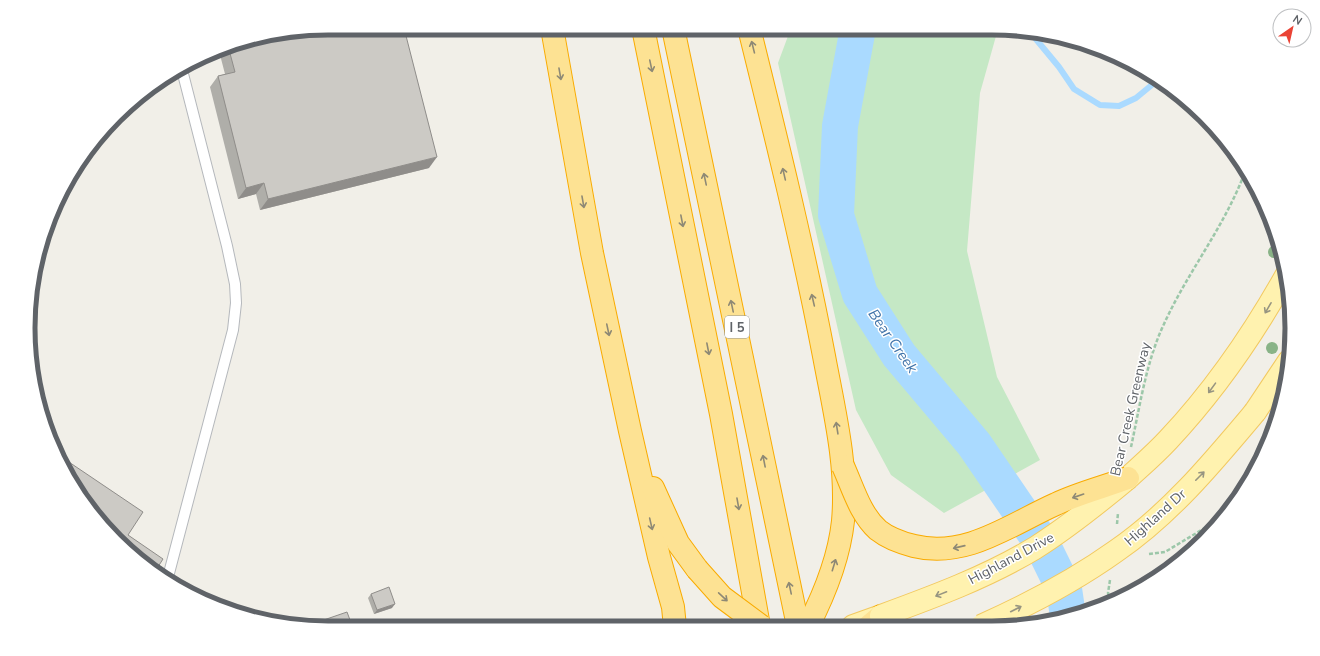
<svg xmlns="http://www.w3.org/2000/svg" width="1320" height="656" font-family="'Nunito Sans',sans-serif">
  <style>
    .green { fill: #c5e8c5 }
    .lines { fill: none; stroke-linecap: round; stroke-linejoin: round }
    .stream { stroke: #aadaff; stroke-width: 6 }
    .river { stroke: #aadaff; stroke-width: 36 }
    .service-casing { stroke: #b5b8bc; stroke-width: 12 }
    .primary-casing { stroke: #f2c960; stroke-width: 24 }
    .motorway-casing { stroke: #f9ab00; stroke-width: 24 }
    .path { stroke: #9cc7a9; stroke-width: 2.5; stroke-dasharray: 4 2; stroke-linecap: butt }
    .service { stroke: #fff; stroke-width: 10 }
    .primary { stroke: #fff2af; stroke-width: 22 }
    .motorway { stroke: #fde293; stroke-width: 22 }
    .primary-bridge-casing { stroke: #f2c960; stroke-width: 24; stroke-linecap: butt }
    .motorway-bridge-casing { stroke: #f9ab00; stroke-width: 24; stroke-linecap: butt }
    .primary-bridge { stroke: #fff2af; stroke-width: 22 }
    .motorway-bridge { stroke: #fde293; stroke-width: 22 }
    .tree { fill: #89b387 }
    .wall { fill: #afaea9 }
    .shaded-wall { fill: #8f8d8a }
    .building { fill: #cccac5; stroke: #8f8d8a }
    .oneway { stroke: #8e8975 }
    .oneway2 { stroke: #979581 }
    .labels { text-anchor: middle; stroke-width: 3; stroke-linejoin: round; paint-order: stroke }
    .shield { fill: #fff; stroke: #8f9295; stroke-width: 1 }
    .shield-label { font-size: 13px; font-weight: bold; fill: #5f6368 }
    .street-label { font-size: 14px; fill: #5f6368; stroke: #fff }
    .water-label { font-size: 15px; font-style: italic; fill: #4174aa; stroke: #fff }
    .rim { fill: none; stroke: #5f6368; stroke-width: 5 }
  </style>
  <rect width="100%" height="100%" fill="#f1efe8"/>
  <!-- green -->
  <path class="green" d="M791 28 998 29 980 93 967 251 997 377 1040 460 944 513 891 475 856 410 778 63Z"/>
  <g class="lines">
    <!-- stream -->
    <path class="stream" d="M1030 32 1059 67 1074 89 1100 105 1119 106 1136 98 1159 79"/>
    <!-- river -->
    <path class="river" d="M858 28 840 126 836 215 860 294 899 355 974 444 1041 542 1064 589 1068 616"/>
    <!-- service casing -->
    <g class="service-casing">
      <path id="service" d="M168 577 233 330 236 303 235 284 227 246 182 70"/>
    </g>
    <!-- primary casing -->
    <g class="primary-casing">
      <g id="primary">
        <path d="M1255 412 1289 361"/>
        <path d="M1128 478C1141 466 1155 454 1168 440 1214 391 1254 333 1287 274"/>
        <path d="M853 626 881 616"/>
      </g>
    </g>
    <!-- motorway casing -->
    <g class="motorway-casing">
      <g id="motorway">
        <path d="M552 28 592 253 630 431 659 557 673 607 675 627"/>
        <path d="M643 28 721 414 759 626"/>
        <path d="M673 28 798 626"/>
        <path d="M749 28C776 137 803 246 824 356 834 410 848 466 843 521 839 559 825 593 808 626"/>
        <path d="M653 488 678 543 697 569"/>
        <path d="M869 626 881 616"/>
      </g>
    </g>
    <!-- path -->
    <g class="path">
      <path d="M1131 447C1140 406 1146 362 1164 324 1188 271 1226 225 1246 169"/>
      <path d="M1117 524 1118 513"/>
      <path d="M1149 554 1165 552 1223 517"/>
      <path d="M1110 580 1108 593 1110 603"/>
    </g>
    <!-- service -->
    <use href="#service" class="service"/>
    <!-- primary -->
    <use href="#primary" class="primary"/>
    <!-- motorway -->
    <use href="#motorway" class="motorway"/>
    <!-- primary-bridge casing -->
    <g class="primary-bridge-casing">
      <g id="primary-bridge">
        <path d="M881 616C933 597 987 577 1035 548 1068 527 1098 503 1128 478"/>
        <path d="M981 626C1028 605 1074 581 1116 551 1170 514 1213 462 1255 412"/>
      </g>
    </g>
    <!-- motorway-bridge casing -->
    <g class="motorway-bridge-casing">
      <g id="motorway-bridge">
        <path d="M843 466C853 488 860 514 878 530 888 538 902 543 914 546 966 559 1011 524 1056 504 1079 493 1104 487 1128 478"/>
        <path d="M697 569 722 597 761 626"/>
      </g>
    </g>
    <!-- primary-bridge -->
    <use href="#primary-bridge" class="primary-bridge"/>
    <!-- motorway-bridge -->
    <use href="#motorway-bridge" class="motorway-bridge"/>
  </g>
  <!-- trees -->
  <g class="tree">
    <circle cx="1274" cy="252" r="6"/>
    <circle cx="1272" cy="348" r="6"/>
  </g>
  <!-- wall -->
  <g class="wall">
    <path d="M231 44 429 168 260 210 256 194 238 199 210 87 218 76 225 74 219 51Z"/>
    <path d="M371 594 392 608 374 614 368 598Z"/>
    <path d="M306 622 312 624 328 628 304 626Z"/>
  </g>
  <!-- shaded-wall -->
  <g class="shaded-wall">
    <path d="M437 157 429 168 260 210 268 199Z"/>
    <path d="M264 183 256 194 238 199 246 188Z"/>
    <path d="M395 604 392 608 374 614 377 610Z"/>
  </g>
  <!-- building -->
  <g class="building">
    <path d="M328 28H404L437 157 268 199 264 183 246 188 218 76 235 72 228 46 231 44Z"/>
    <path d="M57 454 143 512 128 535 163 559 156 570 130 553 90 510 59 461Z"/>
    <path d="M389 587 395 604 377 610 371 594Z"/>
    <path d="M347 612 353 628H328L306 626 307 625 306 622 311 620 312 624Z"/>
  </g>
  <!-- one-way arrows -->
  <defs><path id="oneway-shaft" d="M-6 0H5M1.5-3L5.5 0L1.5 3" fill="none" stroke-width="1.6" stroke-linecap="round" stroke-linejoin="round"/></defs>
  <g class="oneway">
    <use href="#oneway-shaft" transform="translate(753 47) rotate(-104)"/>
    <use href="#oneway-shaft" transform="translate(651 66) rotate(78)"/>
    <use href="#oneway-shaft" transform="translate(560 74) rotate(80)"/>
    <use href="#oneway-shaft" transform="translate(784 174) rotate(-103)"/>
    <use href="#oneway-shaft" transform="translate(705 179) rotate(-102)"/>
    <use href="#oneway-shaft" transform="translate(583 202) rotate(80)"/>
    <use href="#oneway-shaft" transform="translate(682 221) rotate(79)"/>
    <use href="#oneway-shaft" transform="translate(813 300) rotate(-103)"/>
    <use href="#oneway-shaft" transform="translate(732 306) rotate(-102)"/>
    <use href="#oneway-shaft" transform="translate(608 330) rotate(78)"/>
    <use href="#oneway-shaft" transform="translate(708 349) rotate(79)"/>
    <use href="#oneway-shaft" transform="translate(837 428) rotate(-99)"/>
    <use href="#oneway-shaft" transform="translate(764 461) rotate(-101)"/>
    <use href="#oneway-shaft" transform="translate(1078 496) rotate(161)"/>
    <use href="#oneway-shaft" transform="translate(738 504) rotate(80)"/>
    <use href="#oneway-shaft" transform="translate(651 524) rotate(77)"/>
    <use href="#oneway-shaft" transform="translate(959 547) rotate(167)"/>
    <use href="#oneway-shaft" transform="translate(834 565) rotate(-73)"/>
    <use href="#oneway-shaft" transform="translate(790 588) rotate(-102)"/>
    <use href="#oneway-shaft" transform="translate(723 597) rotate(43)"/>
  </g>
  <g class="oneway2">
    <use href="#oneway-shaft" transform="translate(1268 308) rotate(120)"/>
    <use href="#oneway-shaft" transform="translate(1212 388) rotate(126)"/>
    <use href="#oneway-shaft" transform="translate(1200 476) rotate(-45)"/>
    <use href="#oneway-shaft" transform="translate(941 594) rotate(158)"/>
    <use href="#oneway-shaft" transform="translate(1016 609) rotate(-27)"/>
  </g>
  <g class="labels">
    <!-- shield labels -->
    <rect class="shield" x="725" y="316" width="24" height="22" rx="3"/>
    <g class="shield-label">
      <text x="737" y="332">I 5</text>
    </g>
    <!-- street labels -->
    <g class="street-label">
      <text transform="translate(1130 409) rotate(-77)" y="5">Bear Creek Greenway</text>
      <text transform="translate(1155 517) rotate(-42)" y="5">Highland Dr</text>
      <text transform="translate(1011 558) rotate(-28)" y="5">Highland Drive</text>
    </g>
    <!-- water labels -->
    <g class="water-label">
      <text transform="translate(893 341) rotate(55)" y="5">Bear Creek</text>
    </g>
  </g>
  <!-- crop -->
  <path d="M0 0H1320V656H0ZM328 35H992A293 293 0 0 1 1285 328V328A293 293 0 0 1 992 621H328A293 293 0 0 1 35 328V328A293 293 0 0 1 328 35Z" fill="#fff" fill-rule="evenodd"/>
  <path class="rim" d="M328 35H992A293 293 0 0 1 1285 328V328A293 293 0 0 1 992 621H328A293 293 0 0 1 35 328V328A293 293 0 0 1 328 35Z"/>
  <!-- north arrow -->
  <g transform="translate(1292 28) rotate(34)"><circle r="19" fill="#ffffff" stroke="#bfc1c3"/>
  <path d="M0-3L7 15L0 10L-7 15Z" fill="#ea4335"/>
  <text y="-6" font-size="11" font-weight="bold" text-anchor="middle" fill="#5f6368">N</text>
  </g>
</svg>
